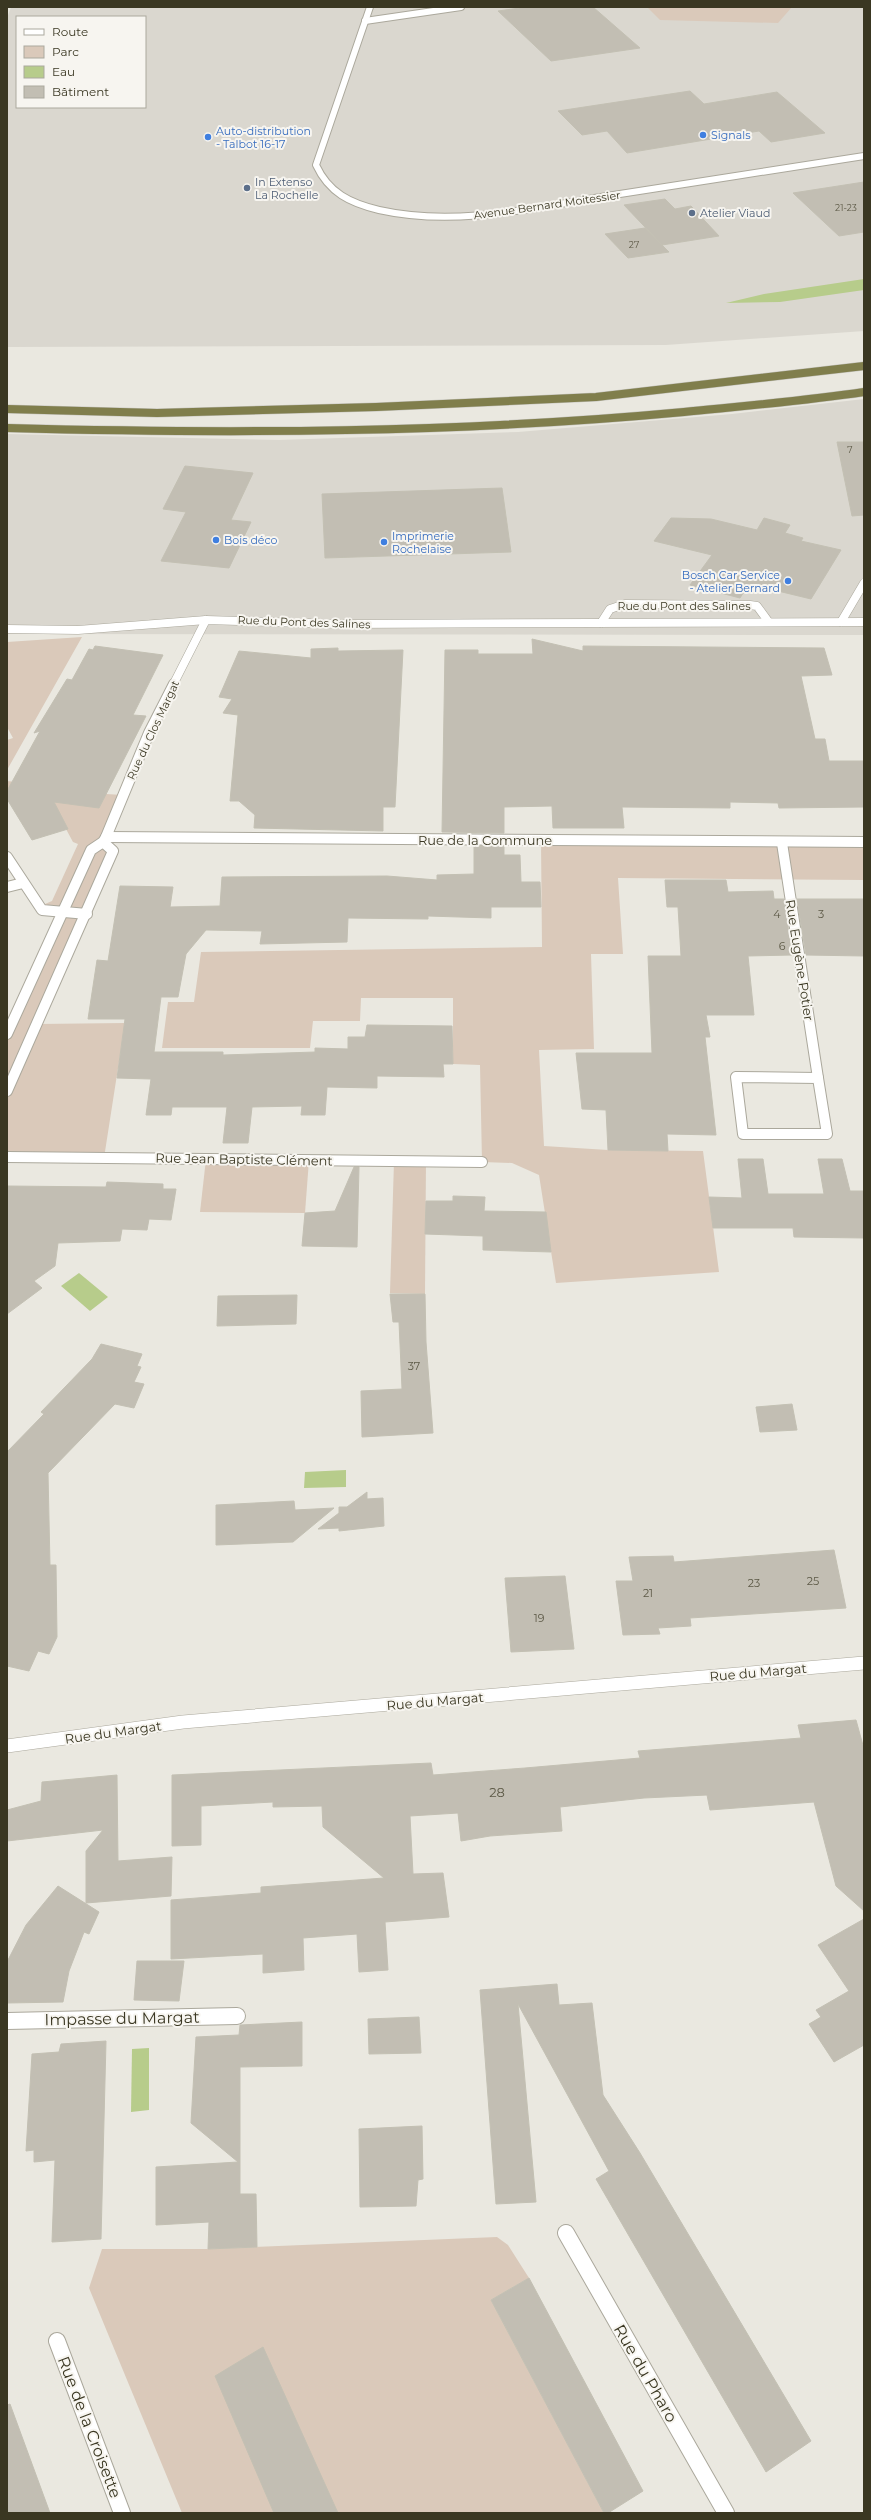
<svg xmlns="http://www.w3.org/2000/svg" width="871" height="2520" font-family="Montserrat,sans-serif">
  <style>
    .built { fill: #dad7cf; fill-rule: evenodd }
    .green { fill: #dac9ba }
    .water { fill: #b7cc8b }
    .building { fill: #c2beb3; stroke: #c3c0b3 }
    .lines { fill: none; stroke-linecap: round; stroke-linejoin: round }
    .minor-far4-casing { stroke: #aba89c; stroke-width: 8 }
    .minor-far3-casing { stroke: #aba89c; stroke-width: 9 }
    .minor-far2-casing { stroke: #aba89c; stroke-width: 12 }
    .minor-far1-casing { stroke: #aba89c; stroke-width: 14 }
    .minor-casing { stroke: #aba89c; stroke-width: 18 }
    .tertiary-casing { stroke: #aba89c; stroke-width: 9 }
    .trunk-casing { stroke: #c4c3bd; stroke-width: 9 }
    .minor-far4 { stroke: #fff; stroke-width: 6 }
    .minor-far3 { stroke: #fff; stroke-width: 8 }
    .minor-far2 { stroke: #fff; stroke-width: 10 }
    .minor-far1 { stroke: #fff; stroke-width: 13 }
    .minor { stroke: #fff; stroke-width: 16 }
    .tertiary { stroke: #fff; stroke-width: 8 }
    .trunk { stroke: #807e4c; stroke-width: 8 }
    .shop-dot { fill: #3f7fe0; stroke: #f7f5f0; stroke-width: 1.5 }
    .service-dot { fill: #5c6f8a; stroke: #f7f5f0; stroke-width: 1.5 }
    .labels { text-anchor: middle; stroke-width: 4; stroke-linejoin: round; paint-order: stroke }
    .far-number-label { font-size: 9px; fill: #5c5946 }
    .far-shop-label { font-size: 11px; fill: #366cbe; stroke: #f7f5f0; text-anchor: start }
    .far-service-label { font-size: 11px; fill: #4e5e75; stroke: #f7f5f0; text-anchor: start }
    .far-street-label { font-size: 11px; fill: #3a3722; stroke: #f7f5f0 }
    .number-label { font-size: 11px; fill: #5c5946 }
    .street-label { font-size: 13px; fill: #3a3722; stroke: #f7f5f0 }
    .near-number-label { font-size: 13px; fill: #5c5946 }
    .near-street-label { font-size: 16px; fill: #3a3722; stroke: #f7f5f0 }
  </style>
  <rect width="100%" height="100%" fill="#eae8e0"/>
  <!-- built -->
  <g class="built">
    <path d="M11 7H864V331L666 345 7 347V18ZM17 17H145V107H17Z"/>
    <path d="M864 399V635L7 634V434L279 440 518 432 732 414Z"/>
  </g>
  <!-- green -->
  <g class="green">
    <path d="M647 7H792L778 23 660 20Z"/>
    <path d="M82 637 7 770V740L13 738 7 727V642Z"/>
    <path d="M7 781 57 787 55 791 123 795 106 837 113 851 38 1024 125 1023 104 1158 7 1157V1022L64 913 38 907 52 901 78 844 73 842 46 792 7 799Z"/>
    <path d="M541 841 864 842V880L618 878 623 954H591L594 1049 539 1050 544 1146 608 1150 703 1151 719 1272 556 1283 539 1175 512 1163 482 1162 480 1065 453 1064V998H361L360 1021H313L310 1048H162L168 1002H194L201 952 542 947Z"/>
    <path d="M206 1159 309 1160 305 1213 200 1212Z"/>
    <path d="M394 1161H426L425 1294 390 1293Z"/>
    <path d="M497 2237 508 2245 529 2278 491 2300 604 2513H182L89 2288 102 2249H208Z"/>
  </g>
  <!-- water -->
  <g class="water">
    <path d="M864 279V290L780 302 726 303 764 294Z"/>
    <path d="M79 1273 108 1297 90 1311 61 1286Z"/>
    <path d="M346 1470V1487L304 1488 305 1472Z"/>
    <path d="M149 2048V2110L131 2112 132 2049Z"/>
  </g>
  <!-- building -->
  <g class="building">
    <path d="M527 7H593L640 48 551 61 498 11Z"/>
    <path d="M690 91 704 104 777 92 825 133 771 142 759 131 627 153 607 131 582 135 558 111Z"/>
    <path d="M864 182V232L839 236 793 193Z"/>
    <path d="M665 199 675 209 691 206 719 236 662 245 624 205Z"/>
    <path d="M645 228 669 252 628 258 605 234Z"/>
    <path d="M837 442H864V515L852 516Z"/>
    <path d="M185 466 253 473 231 520 251 522 229 568 161 561 186 512 163 509Z"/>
    <path d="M502 488 511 552 325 558 322 494Z"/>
    <path d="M671 518 711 519 757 530 764 518 790 525 785 533 803 538 801 541 841 550 811 599 749 584 740 598 690 585 712 555 654 541Z"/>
    <path d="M532 639 583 651V646L824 648 832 675 801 676 815 739H825L829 761H864V807L779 808 778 803 730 802V808L622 807 624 828H553L552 806 504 807V833L442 832 445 650H478V654H533Z"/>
    <path d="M95 646 163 655 133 715 146 716 99 808 54 802 68 829 32 840 7 799V791L40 731 34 733 67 679 72 680 89 649 93 650Z"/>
    <path d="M338 648V651L403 650 395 807H383V831L254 828 255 815 239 801H230L238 715 223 713 232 699 219 697 239 651 311 658V649Z"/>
    <path d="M474 846H504V855H520L521 882H540L541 907H491V918L428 916V919L348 918 347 942 260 944 262 931 206 930 186 954 178 997H161L154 1052H223V1055L315 1052V1048L348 1049V1037H365L367 1025 452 1026 453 1064H443L444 1077 377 1076V1088L327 1087 325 1115H301L302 1106 252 1107 248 1143H223L227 1107H172L171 1115H146L151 1079 117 1078 125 1019H88L97 960 108 961 120 886 173 887 170 907 220 906 222 877 387 876 437 880V875L474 874Z"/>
    <path d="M665 880H726L728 892 773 891 774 899H784L792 955 748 956 754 1015H706L710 1037H705L716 1135 667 1134 668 1151 608 1150 606 1110 582 1109 576 1053H652L648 956H681L678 907H667Z"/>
    <path d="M797 899H864V956L806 955Z"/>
    <path d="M738 1159H763L768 1194H824L818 1159H842L850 1191H864V1238L794 1237 793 1228H713L709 1197 742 1198Z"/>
    <path d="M354 1167H359L357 1247 302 1246 305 1213 335 1211Z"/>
    <path d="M107 1182 163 1184V1189H176L171 1220 149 1219 147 1230 122 1229 120 1241 58 1243 55 1266 34 1281 42 1288 7 1314V1186L106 1187Z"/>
    <path d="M453 1196 485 1197 484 1211 546 1212 551 1252 483 1250V1236L425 1234 426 1201H453Z"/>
    <path d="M390 1294H425L426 1342 433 1433 362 1437 361 1391 402 1389 399 1322H393Z"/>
    <path d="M297 1295 296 1324 217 1326 218 1296Z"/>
    <path d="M101 1344 142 1354 137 1366 141 1367 134 1382 144 1384 134 1408 115 1404 48 1473 50 1565H56L57 1637 49 1654 38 1651 29 1671 7 1666V1452L44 1414 41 1412 92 1359Z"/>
    <path d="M792 1404 797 1430 760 1432 756 1407Z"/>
    <path d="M367 1492V1499L383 1498 384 1526 339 1531V1528L318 1529 339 1513V1507H347Z"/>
    <path d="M294 1501 295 1510 334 1508 293 1542 216 1545V1505Z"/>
    <path d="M834 1550 846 1608 690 1618 691 1626 658 1628 660 1634 623 1635 616 1581H633L629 1557 673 1556 674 1562Z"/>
    <path d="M565 1576 574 1649 511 1652 505 1578Z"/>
    <path d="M856 1720 864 1749V1911L836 1886 814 1802 710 1810 707 1795 644 1798 560 1807 562 1831 490 1836 461 1841 458 1813 410 1816 413 1874 443 1873 449 1917 385 1922 388 1970 359 1972 357 1934 303 1938 304 1970 263 1973V1954L171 1959V1900L261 1893V1887L384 1878 323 1827 322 1806 273 1807V1802L201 1806V1845L172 1846V1775L431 1763 433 1775 525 1768 640 1758 638 1751 801 1738 798 1725Z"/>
    <path d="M117 1775 118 1861 172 1857 171 1896 86 1903V1851L103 1830 7 1841V1810L41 1801 42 1782Z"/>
    <path d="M58 1886 99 1912 89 1934 84 1932 69 1971 63 2002 7 2003V1962L26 1925Z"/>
    <path d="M864 1919V2045L834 2062 809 2024 821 2017 816 2010 849 1991 818 1945Z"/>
    <path d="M137 1961H184L179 2001 134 2000Z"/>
    <path d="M557 1984 559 2005 592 2003 603 2095 640 2153 811 2441 766 2472 596 2179 609 2171 518 2004 536 2202 496 2204 480 1990Z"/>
    <path d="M419 2017 421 2053 369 2054 368 2019Z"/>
    <path d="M302 2022V2066L240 2067V2194H256L257 2247 208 2249 209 2222 156 2225V2167L238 2162 191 2123 196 2037 239 2035 240 2025Z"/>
    <path d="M106 2041 101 2239 52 2242 55 2160 34 2162V2150L26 2151 32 2054 59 2052 61 2044Z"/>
    <path d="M422 2126 423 2179 418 2180 416 2206 360 2207 359 2129Z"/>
    <path d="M529 2278 643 2491 608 2513H604L491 2300Z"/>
    <path d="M263 2347 338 2513H274L215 2376Z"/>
    <path d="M10 2404 50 2513H7V2405Z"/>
  </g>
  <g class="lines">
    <!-- minor-far4 casing -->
    <g class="minor-far4-casing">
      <g id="minor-far4">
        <path d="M370 7 316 165C329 193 350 203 379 210 455 227 533 208 607 196 693 183 778 169 864 156"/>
        <path d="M365 21 461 7"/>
      </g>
    </g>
    <!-- minor-far3 casing -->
    <g class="minor-far3-casing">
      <g id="minor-far3">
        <path d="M841 622 864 583"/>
        <path d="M601 623 610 609 625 604 750 605 757 606 768 621"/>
        <path d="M173 685 206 620"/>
      </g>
    </g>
    <!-- minor-far2 casing -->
    <g class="minor-far2-casing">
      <g id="minor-far2">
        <path d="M106 837 864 842"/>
        <path d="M782 843 818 1078"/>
        <path d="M7 857 42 910 87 914"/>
        <path d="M7 887 23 883"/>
        <path d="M7 1034 91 850 103 842 106 837 149 733 174 684"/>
        <path d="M736 1077 818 1078 827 1134H743Z"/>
        <path d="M7 1091 113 851 103 842"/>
        <path d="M7 1157 482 1162"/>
      </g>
    </g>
    <!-- minor-far1 casing -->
    <g class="minor-far1-casing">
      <path id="minor-far1" d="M7 1746 183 1722 864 1663"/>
    </g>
    <!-- minor casing -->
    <g class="minor-casing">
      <g id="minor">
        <path d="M7 2021 237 2016"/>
        <path d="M566 2233 726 2513"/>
        <path d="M57 2341 122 2513"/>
      </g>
    </g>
    <!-- tertiary casing -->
    <g class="tertiary-casing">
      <path id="tertiary" d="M7 629 78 630 206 620 341 624 864 622"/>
    </g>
    <!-- trunk casing -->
    <g class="trunk-casing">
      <g id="trunk">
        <path d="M7 409 157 413 376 407 596 397 864 366"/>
        <path d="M7 428C233 434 459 433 684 412 744 406 804 401 864 392"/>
      </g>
    </g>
    <!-- minor-far4 -->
    <use href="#minor-far4" class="minor-far4"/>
    <!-- minor-far3 -->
    <use href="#minor-far3" class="minor-far3"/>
    <!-- minor-far2 -->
    <use href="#minor-far2" class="minor-far2"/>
    <!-- minor-far1 -->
    <use href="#minor-far1" class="minor-far1"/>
    <!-- minor -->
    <use href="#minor" class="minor"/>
    <!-- tertiary -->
    <use href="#tertiary" class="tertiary"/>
    <!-- trunk -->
    <use href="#trunk" class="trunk"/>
  </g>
  <!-- markers -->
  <g class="shop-dot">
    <circle cx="703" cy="135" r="4"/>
    <circle cx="208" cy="137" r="4"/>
    <circle cx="216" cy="540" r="4"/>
    <circle cx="384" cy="542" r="4"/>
    <circle cx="788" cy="581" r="4"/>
  </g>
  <g class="service-dot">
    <circle cx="247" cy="188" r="4"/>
    <circle cx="692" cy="213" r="4"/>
  </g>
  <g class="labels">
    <!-- far-number labels -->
    <g class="far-number-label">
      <text x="846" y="211">21-23</text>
      <text x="634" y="248">27</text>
      <text x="850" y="453">7</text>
    </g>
    <!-- far-shop labels -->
    <g class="far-shop-label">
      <text x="216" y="135">Auto-distribution<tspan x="216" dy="13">- Talbot 16-17</tspan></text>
      <text x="711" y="139">Signals</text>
      <text x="392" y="540">Imprimerie<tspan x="392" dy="13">Rochelaise</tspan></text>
      <text x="224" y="544">Bois déco</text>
      <text x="780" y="579" text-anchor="end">Bosch Car Service<tspan x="780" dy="13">- Atelier Bernard</tspan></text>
    </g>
    <!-- far-service labels -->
    <g class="far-service-label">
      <text x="255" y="186">In Extenso<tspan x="255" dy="13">La Rochelle</tspan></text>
      <text x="700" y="217">Atelier Viaud</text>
    </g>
    <!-- far-street labels -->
    <g class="far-street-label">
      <text transform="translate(547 205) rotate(-8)" y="4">Avenue Bernard Moitessier</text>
      <text x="684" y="610">Rue du Pont des Salines</text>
      <text transform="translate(304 622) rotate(2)" y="4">Rue du Pont des Salines</text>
      <text transform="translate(153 730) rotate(-65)" y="4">Rue du Clos Margat</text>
    </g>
    <!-- number labels -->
    <g class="number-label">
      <text x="777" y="918">4</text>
      <text x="821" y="918">3</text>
      <text x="782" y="950">6</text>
      <text x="414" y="1370">37</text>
      <text x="813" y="1585">25</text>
      <text x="754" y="1587">23</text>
      <text x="648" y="1597">21</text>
      <text x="539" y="1622">19</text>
    </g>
    <!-- street labels -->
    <g class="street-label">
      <text x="485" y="845">Rue de la Commune</text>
      <text transform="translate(800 960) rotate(81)" y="5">Rue Eugène Potier</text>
      <text transform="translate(244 1159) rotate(1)" y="5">Rue Jean Baptiste Clément</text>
      <text transform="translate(758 1672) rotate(-5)" y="5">Rue du Margat</text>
      <text transform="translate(435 1701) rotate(-5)" y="5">Rue du Margat</text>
      <text transform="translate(113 1732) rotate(-8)" y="5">Rue du Margat</text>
    </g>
    <!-- near-number labels -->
    <g class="near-number-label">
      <text x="497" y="1797">28</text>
    </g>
    <!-- near-street labels -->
    <g class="near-street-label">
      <text transform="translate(122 2018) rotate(-1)" y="6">Impasse du Margat</text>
      <text transform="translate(646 2373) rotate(60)" y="6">Rue du Pharo</text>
      <text transform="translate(90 2427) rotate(69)" y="6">Rue de la Croisette</text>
    </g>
  </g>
  <!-- border -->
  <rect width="871" height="2520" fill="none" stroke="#3a3722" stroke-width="16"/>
  <!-- legend -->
  <rect x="16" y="16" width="130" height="92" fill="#f7f5f0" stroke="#aba99e"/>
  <rect x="24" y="29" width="20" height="6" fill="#ffffff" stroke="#aba99e"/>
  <text x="52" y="36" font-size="12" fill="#3a3722">Route</text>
  <rect x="24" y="46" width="20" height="12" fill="#dac9ba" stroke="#aba99e"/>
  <text x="52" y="56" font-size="12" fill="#3a3722">Parc</text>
  <rect x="24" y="66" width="20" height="12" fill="#b7cc8b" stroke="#aba99e"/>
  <text x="52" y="76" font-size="12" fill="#3a3722">Eau</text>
  <rect x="24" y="86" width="20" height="12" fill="#c2beb3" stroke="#aba99e"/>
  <text x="52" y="96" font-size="12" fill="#3a3722">Bâtiment</text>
</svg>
